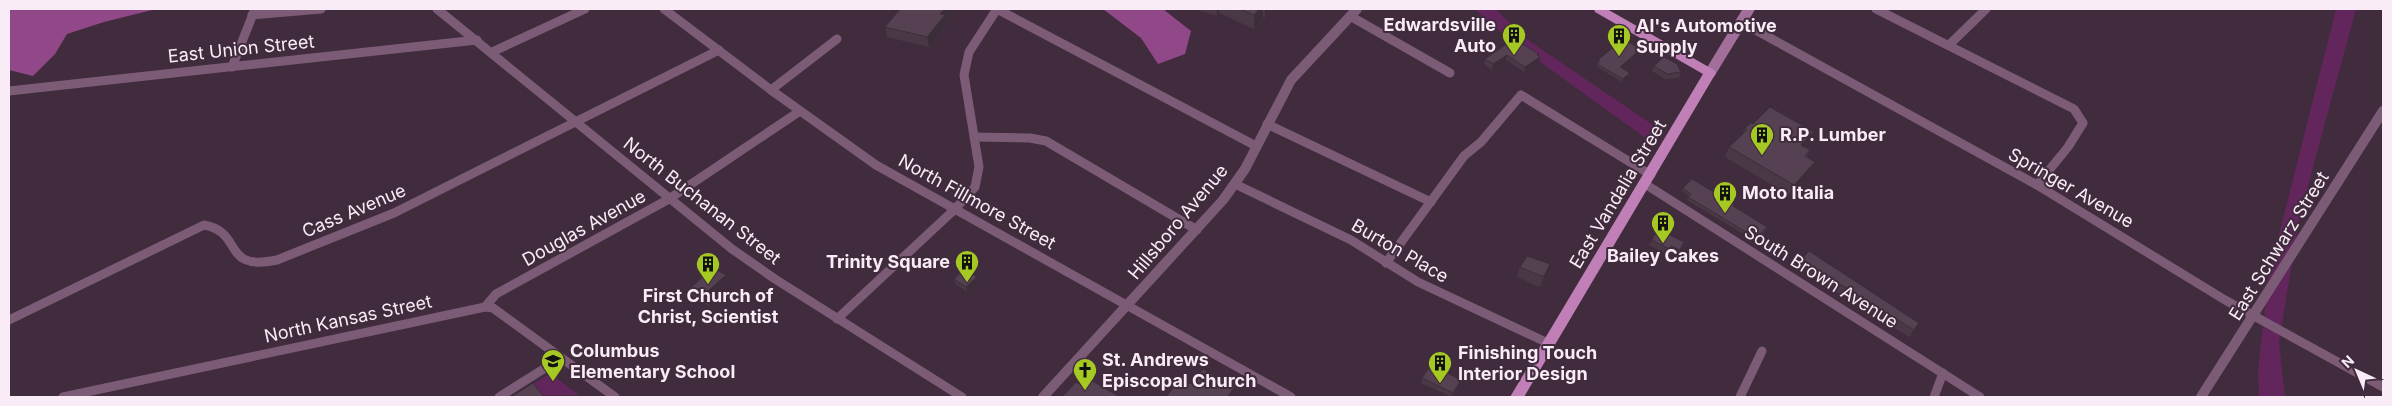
<svg xmlns="http://www.w3.org/2000/svg" width="2392" height="406" font-family="Inter,sans-serif">
  <style>
    .green { fill: #62255c }
    .forest { fill: #914888 }
    .lines { fill: none; stroke-linecap: round; stroke-linejoin: round }
    .minor { stroke: #7b5b76; stroke-width: 9 }
    .tertiary { stroke: #7b5b76; stroke-width: 10 }
    .secondary { stroke: #a26f9b; stroke-width: 11 }
    .primary { fill: #c07fb7; fill-rule: evenodd }
    .wall { fill: #4a3847 }
    .shaded-wall { fill: #3c2e39 }
    .building { fill: #564152; stroke: #3c2e39 }
    .labels { text-anchor: middle; stroke-width: 4; stroke-linejoin: round; paint-order: stroke }
    .poi-label { font-size: 18px; font-weight: bold; fill: #f9ecf7; stroke: #402c3d; text-anchor: start }
    .street-label { font-size: 18px; fill: #f9ecf7; stroke: #402c3d }
  </style>
  <rect width="100%" height="100%" fill="#402c3d"/>
  <!-- green -->
  <g class="green">
    <path d="M1474 9H1495L1528 40 1659 129 1651 142 1514 43Z"/>
    <path d="M2336 9H2356L2300 215 2279 342 2285 397H2259L2258 370 2269 274Z"/>
    <path d="M551 374 579 395 514 396 546 376Z"/>
  </g>
  <!-- forest -->
  <g class="forest">
    <path d="M9 9H156L104 22 67 34 55 54 33 76 9 70Z"/>
    <path d="M1103 9H1163L1191 31 1185 54 1158 64 1141 38Z"/>
  </g>
  <g class="lines">
    <!-- minor -->
    <g class="minor">
      <path d="M437 9 732 249 775 279 962 397"/>
      <path d="M664 9 771 90 876 165 1291 397"/>
      <path d="M997 9 1256 146"/>
      <path d="M1876 9 2074 109 2083 123 2068 147 2037 185"/>
      <path d="M252 15 321 9"/>
      <path d="M1350 16 1450 73"/>
      <path d="M1741 22 2037 185 2225 300 2383 387"/>
      <path d="M1949 45 1986 9"/>
      <path d="M492 52 585 9"/>
      <path d="M232 67 255 9"/>
      <path d="M771 90 837 39"/>
      <path d="M9 91 477 40"/>
      <path d="M1267 124 1431 202"/>
      <path d="M974 137 1030 138 1046 141 1197 230"/>
      <path d="M1235 184 1351 240 1418 282 1550 344"/>
      <path d="M1645 184 1980 397"/>
      <path d="M1386 263 1464 156 1481 142 1521 95 1651 175"/>
      <path d="M485 307 496 294 669 199 800 111"/>
      <path d="M837 319 955 209 975 187 979 167 964 75 969 52 997 9"/>
      <path d="M9 320 204 225C244 232 221 272 277 260L394 213 719 50"/>
      <path d="M63 397 485 307 493 308 615 397"/>
      <path d="M499 397 561 358"/>
      <path d="M1740 397 1762 351"/>
      <path d="M1934 397 1943 373"/>
    </g>
    <!-- tertiary -->
    <g class="tertiary">
      <path d="M1043 397 1223 200 1245 169 1291 80 1357 9"/>
      <path d="M2201 397 2383 111"/>
    </g>
    <!-- secondary -->
    <path class="secondary" d="M1710 73 1749 9"/>
    <!-- primary -->
    <path class="primary" d="M1594 9H1607L1714 70 1716 73 1524 397H1510L1703 74 1595 12Z"/>
  </g>
  <!-- wall -->
  <g class="wall">
    <path d="M900 9H952L949 13 950 17 946 20 947 25 929 47 887 37 885 27Z"/>
    <path d="M1196 9H1271L1265 18 1263 17 1254 29 1219 13 1217 16Z"/>
    <path d="M1514 39 1538 56 1539 62 1524 72 1506 60 1492 70 1484 64 1485 59Z"/>
    <path d="M1641 52 1621 68 1630 73 1629 76 1622 82 1596 66 1598 63H1597L1598 60Z"/>
    <path d="M1654 66 1681 72 1679 78 1665 79 1652 71Z"/>
    <path d="M1753 124 1814 132 1809 142 1804 147 1810 150 1807 157 1810 172 1789 195 1725 157 1729 147 1742 135 1745 128Z"/>
    <path d="M1683 188 1733 206 1766 230 1755 241 1687 200 1689 196 1682 191Z"/>
    <path d="M1652 240 1684 242 1677 255 1669 251 1667 254 1649 245Z"/>
    <path d="M1801 260 1919 323 1909 337 1797 267Z"/>
    <path d="M1520 267 1547 274 1541 286H1537L1517 277Z"/>
    <path d="M726 275 727 278 710 293 717 297 718 299 710 307 689 293 688 290Z"/>
    <path d="M977 277 978 282 967 292 955 284 954 279Z"/>
    <path d="M1422 378 1459 385 1452 397 1421 383Z"/>
  </g>
  <!-- shaded-wall -->
  <g class="shaded-wall">
    <path d="M945 9H952L949 13 950 17 946 20 947 25 929 47 927 37 940 14Z"/>
    <path d="M1217 9H1219V13L1217 16Z"/>
    <path d="M1259 9H1263V17L1254 29V15Z"/>
    <path d="M1265 9H1271L1265 18Z"/>
    <path d="M1641 49V52L1619 70 1620 67Z"/>
    <path d="M1539 54 1537 59 1540 57 1539 62 1524 72 1525 67Z"/>
    <path d="M1507 55 1506 60 1492 70 1493 64Z"/>
    <path d="M1630 73 1629 76 1622 82 1623 79Z"/>
    <path d="M1814 132 1809 142 1796 155 1801 145Z"/>
    <path d="M1815 162 1810 172 1789 195 1794 185Z"/>
    <path d="M1550 264 1547 274 1541 286 1544 276Z"/>
    <path d="M726 275 727 278 709 294 708 291Z"/>
    <path d="M977 277 978 282 967 292 966 287Z"/>
    <path d="M717 297 718 299 710 307 709 304Z"/>
    <path d="M1461 380 1459 385 1452 397 1453 393Z"/>
    <path d="M1235 387V394L1232 397H1227Z"/>
  </g>
  <!-- building -->
  <g class="building">
    <path d="M900 9H945L940 14 945 15 927 37 885 27Z"/>
    <path d="M1240 9H1259L1254 15Z"/>
    <path d="M1514 39 1539 54 1537 55 1540 57 1525 67 1507 55 1493 64 1485 59Z"/>
    <path d="M1623 39 1641 49 1620 67 1630 73 1623 79 1597 64 1600 61 1598 60Z"/>
    <path d="M1664 57 1677 64 1681 72 1667 74 1654 66Z"/>
    <path d="M1770 107 1814 132 1801 145 1810 150 1805 156 1815 162 1794 185 1729 147 1747 130 1745 128 1751 123 1753 124Z"/>
    <path d="M1692 179 1734 204 1733 206 1767 227 1756 238 1688 197 1691 194 1683 188Z"/>
    <path d="M1658 229 1684 242 1680 250 1671 246 1669 249 1652 240Z"/>
    <path d="M1809 251 1919 323 1914 330 1801 260Z"/>
    <path d="M1527 256 1550 264 1544 276H1541L1520 267Z"/>
    <path d="M713 268 726 275 708 291 717 297 709 304 688 290Z"/>
    <path d="M965 269 977 277 966 287 954 279Z"/>
    <path d="M1433 366 1461 380 1453 393 1422 378 1429 368 1431 369Z"/>
    <path d="M1203 369 1235 387 1227 397H1166L1181 378 1191 384Z"/>
    <path d="M1085 377 1120 397H1062L1076 382 1079 384Z"/>
    <path d="M533 383 544 397H511Z"/>
  </g>
  <!-- icons -->
  <defs>
    <g id="building-pin" transform="scale(1.25)"><path d="M0 17L-7.5 6A9.5 9.5 0 1 1 7.5 6Z" fill="#a5c823" stroke="#402c3d"/><path d="M-4-6H4V6H1V3H-1V6H-4ZM-2.5-4.3h1.7v1.8h-1.7ZM.8-4.3h1.7v1.8H.8ZM-2.5-1h1.7V.8h-1.7ZM.8-1h1.7V.8H.8Z" fill="#111"/></g>
    <g id="school-pin" transform="scale(1.25)"><path d="M0 17L-7.5 6A9.5 9.5 0 1 1 7.5 6Z" fill="#a5c823" stroke="#402c3d"/><path d="M0-5L7-2L0 1L-7-2ZM-4 1L0 2.5L4 1V4Q0 6-4 4Z" fill="#111"/></g>
    <g id="church-pin" transform="scale(1.25)"><path d="M0 17L-7.5 6A9.5 9.5 0 1 1 7.5 6Z" fill="#a5c823" stroke="#402c3d"/><path d="M-1.2-6h2.4v3.5h3.3v2.4h-3.3V6h-2.4V-.1h-3.3v-2.4h3.3Z" fill="#111"/></g>
  </defs>
  <g fill-rule="evenodd">
    <use href="#building-pin" x="1514" y="35"/>
    <use href="#building-pin" x="1619" y="36"/>
    <use href="#building-pin" x="1762" y="135"/>
    <use href="#building-pin" x="1725" y="193"/>
    <use href="#building-pin" x="1663" y="223"/>
    <use href="#building-pin" x="967" y="262"/>
    <use href="#building-pin" x="708" y="264"/>
    <use href="#school-pin" x="553" y="361"/>
    <use href="#building-pin" x="1440" y="363"/>
    <use href="#church-pin" x="1085" y="370"/>
  </g>
  <g class="labels">
    <!-- poi labels -->
    <g class="poi-label">
      <text x="1496" y="31" text-anchor="end">Edwardsville<tspan x="1496" dy="21">Auto</tspan></text>
      <text x="1636" y="32">Al's Automotive<tspan x="1636" dy="21">Supply</tspan></text>
      <text x="1780" y="141">R.P. Lumber</text>
      <text x="1742" y="199">Moto Italia</text>
      <text x="1663" y="262" text-anchor="middle">Bailey Cakes</text>
      <text x="950" y="268" text-anchor="end">Trinity Square</text>
      <text x="708" y="302" text-anchor="middle">First Church of<tspan x="708" dy="21">Christ, Scientist</tspan></text>
      <text x="570" y="357">Columbus<tspan x="570" dy="21">Elementary School</tspan></text>
      <text x="1458" y="359">Finishing Touch<tspan x="1458" dy="21">Interior Design</tspan></text>
      <text x="1102" y="366">St. Andrews<tspan x="1102" dy="21">Episcopal Church</tspan></text>
    </g>
    <!-- street labels -->
    <g class="street-label">
      <text transform="translate(241 49) rotate(-6)" y="6">East Union Street</text>
      <text transform="translate(2071 188) rotate(30)" y="6">Springer Avenue</text>
      <text transform="translate(1618 194) rotate(-59)" y="6">East Vandalia Street</text>
      <text transform="translate(702 201) rotate(38)" y="6">North Buchanan Street</text>
      <text transform="translate(977 202) rotate(29)" y="6">North Fillmore Street</text>
      <text transform="translate(354 211) rotate(-23)" y="6">Cass Avenue</text>
      <text transform="translate(1178 222) rotate(-50)" y="6">Hillsboro Avenue</text>
      <text transform="translate(584 228) rotate(-29)" y="6">Douglas Avenue</text>
      <text transform="translate(2279 246) rotate(-58)" y="6">East Schwarz Street</text>
      <text transform="translate(1400 251) rotate(30)" y="6">Burton Place</text>
      <text transform="translate(1821 277) rotate(32)" y="6">South Brown Avenue</text>
      <text transform="translate(348 319) rotate(-12)" y="6">North Kansas Street</text>
    </g>
  </g>
  <!-- border -->
  <rect width="2392" height="406" fill="none" stroke="#f9ecf7" stroke-width="20"/>
  <!-- north arrow -->
  <g transform="translate(2357 371) rotate(316)" stroke="#402c3d" stroke-width="4" paint-order="stroke">
  <path d="M0-4L9 19L0 12L-9 19Z" fill="#f9ecf7"/>
  <text y="-8" font-size="14" font-weight="bold" text-anchor="middle" fill="#f9ecf7">N</text>
  </g>
</svg>
